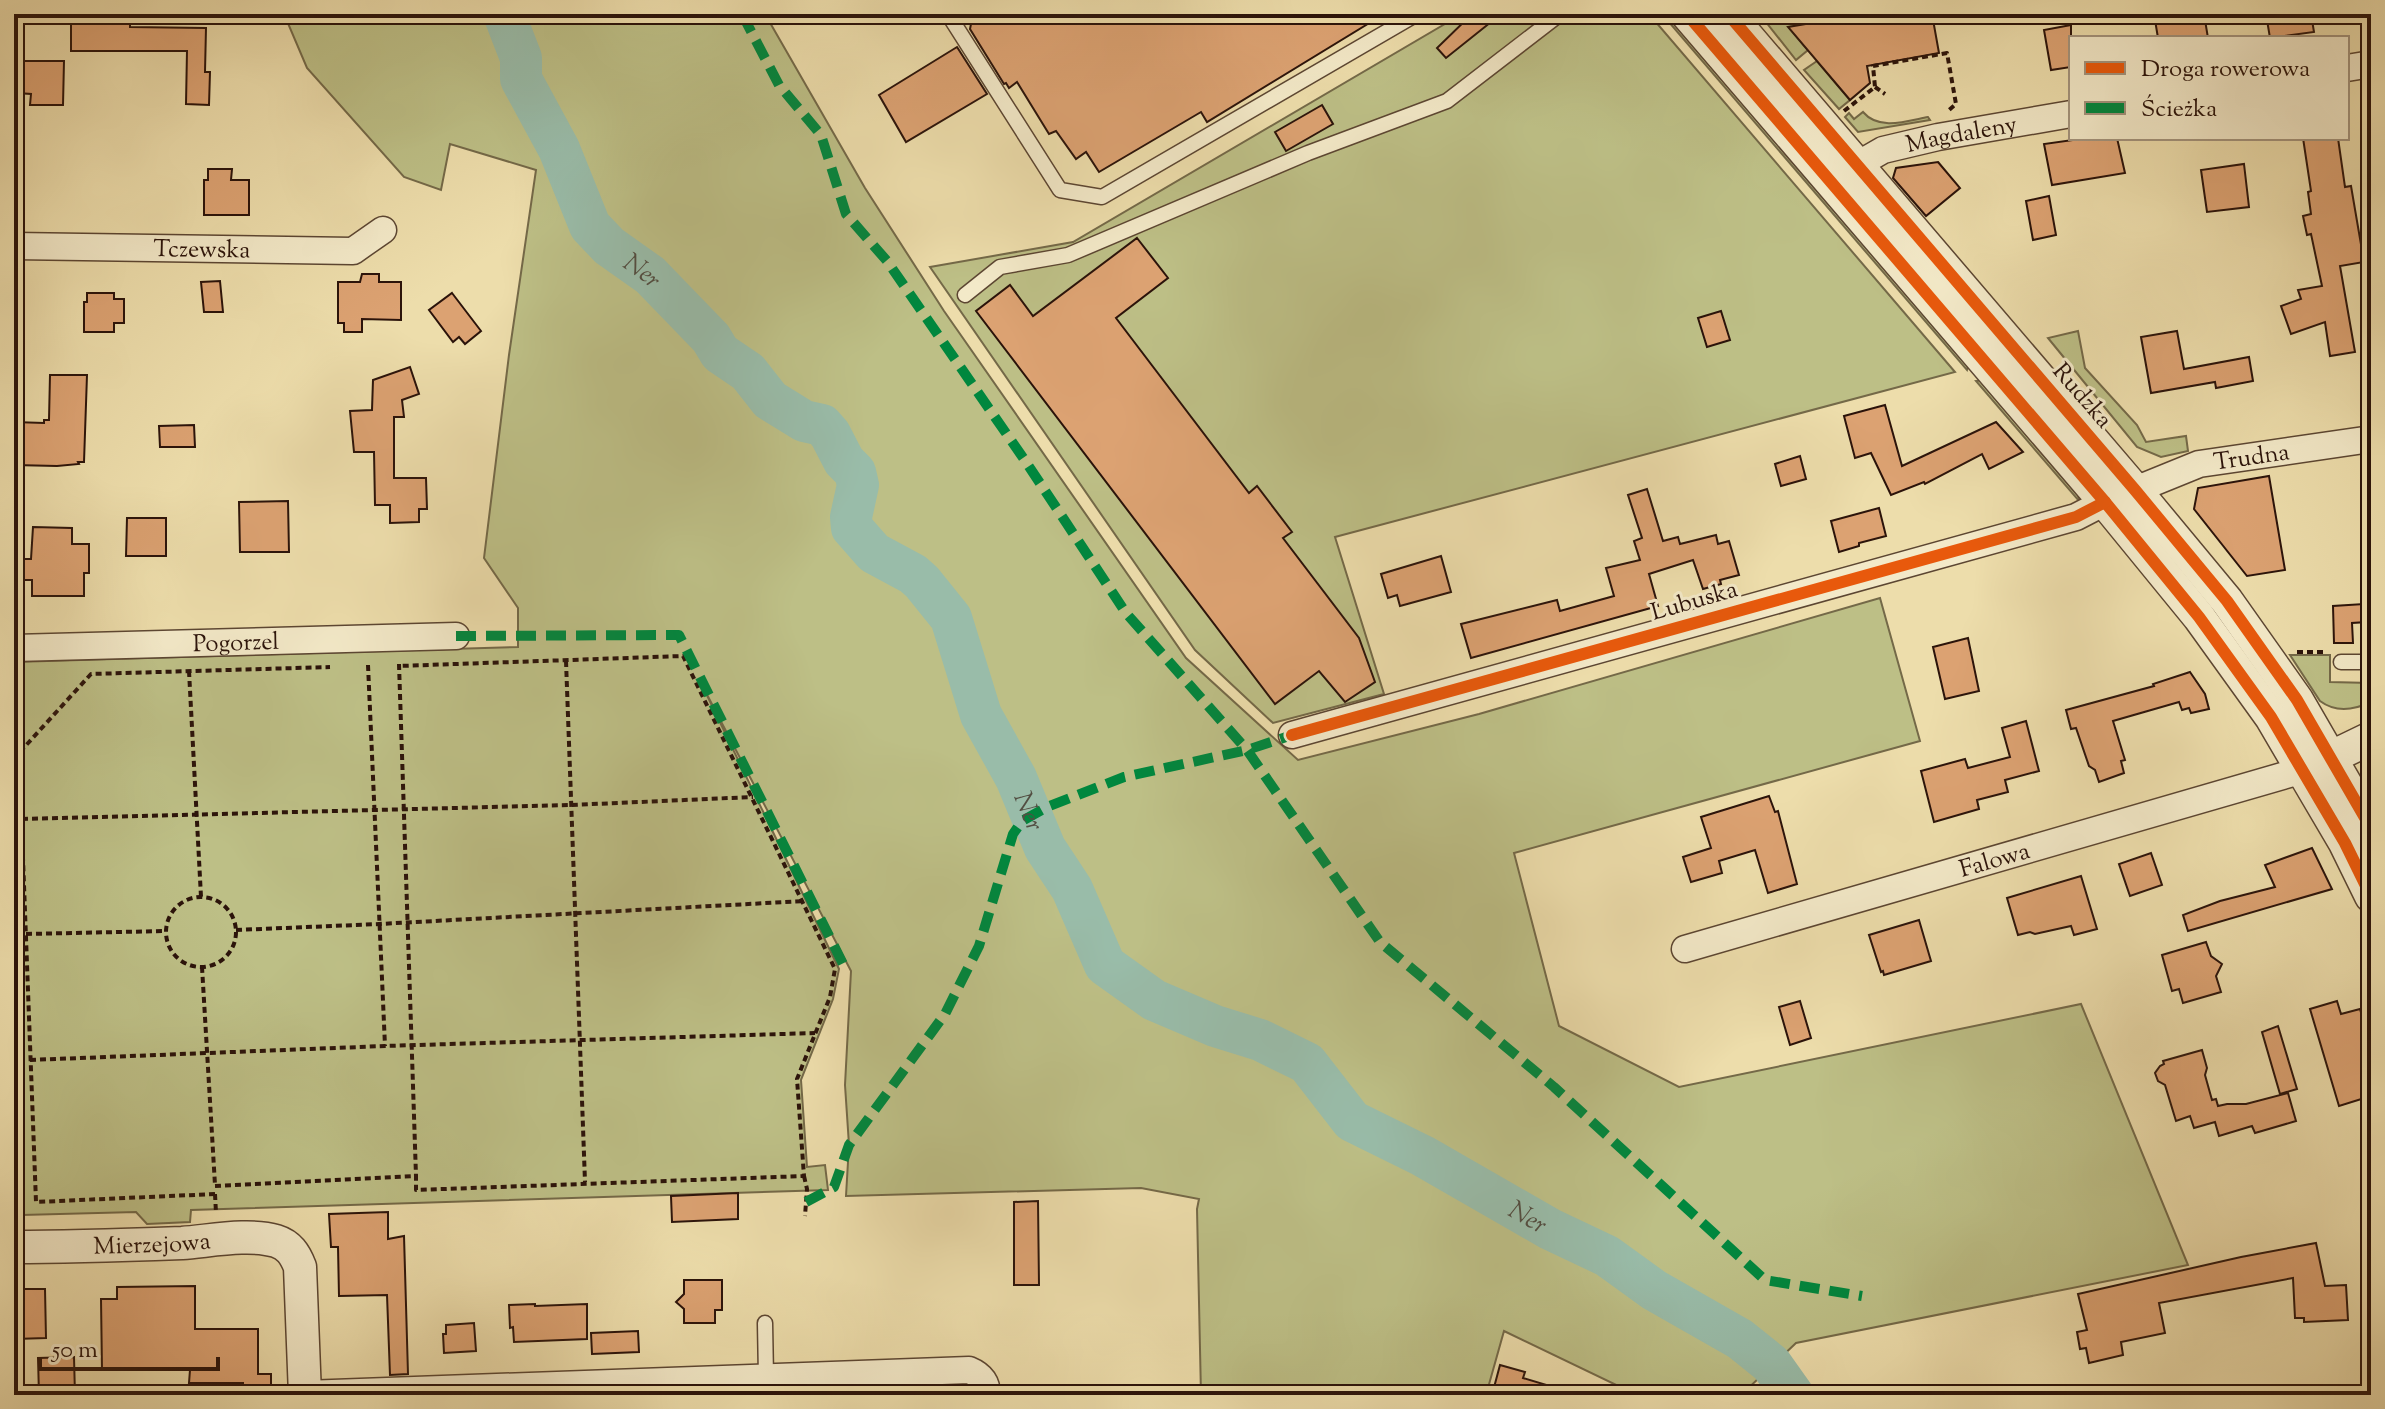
<svg xmlns="http://www.w3.org/2000/svg" width="2385" height="1409" font-family="'Sorts Mill Goudy',serif">
  <style>
    .green { fill: #bdbf86; stroke: #746948; stroke-width: 2 }
    .lines { fill: none; stroke-linecap: round; stroke-linejoin: round }
    .river { stroke: #99bca9; stroke-width: 42 }
    .building { fill: #dca272; stroke: #2b130a; stroke-width: 2 }
    .service-casing { stroke: #5c4632; stroke-width: 17 }
    .minor-casing { stroke: #5c4632; stroke-width: 29 }
    .tertiary-casing { stroke: #5c4632; stroke-width: 35 }
    .path { stroke: #2b130a; stroke-width: 4; stroke-dasharray: 6 4; stroke-linecap: butt }
    .service { stroke: #f3e9c8; stroke-width: 14 }
    .minor { stroke: #f3e9c8; stroke-width: 26 }
    .tertiary { stroke: #f3e9c8; stroke-width: 32 }
    .quiet { stroke: #00873e; stroke-width: 10; stroke-dasharray: 20 10; stroke-linecap: butt }
    .cycleway-casing { stroke: #f3e9c8; stroke-width: 17 }
    .cycleway { stroke: #e8590c; stroke-width: 12 }
    .labels { text-anchor: middle; stroke-width: 6; stroke-linejoin: round; paint-order: stroke }
    .street-label { font-size: 24px; fill: #2b130a; stroke: #f3e9c8 }
    .water-label { font-size: 26px; font-style: italic; fill: #524e42; stroke: #f3e9c8 }
  </style>
  <rect width="100%" height="100%" fill="#edddab"/>
  <filter id="stains"><feTurbulence type="fractalNoise" baseFrequency=".0025" numOctaves="4"/><feColorMatrix values="0 0 0 0 .2 0 0 0 0 .09 0 0 0 0 .02 0 0 0 .5 -.17"/></filter>
  <radialGradient id="worn" r=".72"><stop offset=".6" stop-color="#630" stop-opacity="0"/><stop offset="1" stop-color="#630" stop-opacity=".3"/></radialGradient>
  <!-- green -->
  <g class="green">
    <path d="M284 14H765L865 188 944 311 1186 658 1298 760 1479 714 1880 598 1920 741 1514 853 1559 1026 1679 1087 2081 1004 2188 1265 1796 1343 1741 1395H1637L1504 1331 1486 1395H1201L1197 1209 1199 1199 1141 1188 846 1196 849 1145 845 1085 851 971 702 685 839 969 833 999 801 1080 807 1167 825 1165 828 1190 191 1210 190 1222 147 1224 136 1212 22 1215 14 1004V662L518 647V608L484 558 509 355 536 170 450 144 441 190 404 177 307 68Z"/>
    <path d="M1462 14H1649L1955 372 1335 537 1384 694 1273 723 1195 650 930 267 1073 242Z"/>
    <path d="M1662 14H1670L1969 363 1967 370Z"/>
    <path d="M1783 14H1865L1789 27 1808 50 1796 60 1762 17Z"/>
    <path d="M1817 61 1850 100 1839 109 1804 70Z"/>
    <path d="M1863 112C1879 131 1907 121 1928 117L1930 120 1858 132 1845 117 1849 113 1854 119Z"/>
    <path d="M2078 331 2085 368 2137 425 2146 442 2186 436 2188 451 2161 457 2137 447 2048 338Z"/>
    <path d="M1983 380 2078 492 2079 501 1976 381Z"/>
    <path d="M2290 655H2330V682L2371 683V702C2354 710 2336 713 2320 701Z"/>
  </g>
  <g class="lines">
    <!-- river -->
    <path class="river" id="s1" d="M504 14 521 58V79L559 149 590 226 609 246 650 275 711 338 720 353 748 372 770 400 804 421 822 425 830 434 844 461 855 472 858 485 851 517 852 528 874 553 913 574 922 582 951 618 981 715 1016 778 1045 848 1072 889 1105 965 1154 1000 1215 1026 1260 1040 1307 1063 1352 1121 1423 1156 1550 1229 1607 1256 1654 1290 1740 1339 1771 1364 1793 1395"/>
  </g>
  <!-- building -->
  <g class="building">
    <path d="M973 14H1384L1207 122 1201 112 1099 172 1086 152 1076 159 1056 131 1049 134 1017 82 1009 88 1006 83 1004 84 970 29Z"/>
    <path d="M1472 14H1501L1446 58 1437 48Z"/>
    <path d="M1865 14H1932L1939 53 1867 66 1870 83 1850 100 1788 27Z"/>
    <path d="M2154 14H2204L2208 38H2158Z"/>
    <path d="M2266 14H2311L2314 32 2270 38Z"/>
    <path d="M71 23H130V27L206 28 205 72H210L209 105 186 104 187 51H71Z"/>
    <path d="M2071 25V67L2051 70 2044 30Z"/>
    <path d="M957 47 987 94 906 142 879 95Z"/>
    <path d="M17 61H64L63 105H30L31 94 17 93Z"/>
    <path d="M1322 105 1333 124 1286 151 1275 132Z"/>
    <path d="M2087 138H2117L2125 173 2052 185 2044 144Z"/>
    <path d="M2303 138H2338L2345 187 2351 186 2364 262 2340 266 2355 352 2330 356 2325 322 2291 334 2281 306 2301 299 2298 290 2322 286 2311 234 2307 235 2303 216 2311 214 2308 192 2311 191Z"/>
    <path d="M1938 162 1960 188 1926 216 1893 178 1896 168Z"/>
    <path d="M2244 164 2249 207 2207 212 2201 170Z"/>
    <path d="M208 169H232L231 180H249V215H204V180H208Z"/>
    <path d="M2049 196 2056 235 2033 240 2026 201Z"/>
    <path d="M1137 238 1168 278 1116 318 1249 493 1257 486 1292 532 1283 538 1359 638 1375 682 1345 702 1319 671 1275 704 976 311 1010 285 1033 316Z"/>
    <path d="M362 274H379V282H401V320L362 319V332H344V323H338V282H360Z"/>
    <path d="M220 281 223 312H204L201 282Z"/>
    <path d="M87 293H114V299H124V323H114V332H84V302H87Z"/>
    <path d="M452 293 481 331 465 344 459 337 453 342 429 310Z"/>
    <path d="M1721 311 1730 340 1707 347 1698 318Z"/>
    <path d="M2177 331 2184 369 2249 357 2253 381 2216 388 2215 382 2151 393 2141 337Z"/>
    <path d="M410 367 419 394 402 400 404 417H394V478H426L427 509H419V522L390 523V505H375L374 452H354L350 411 372 410 373 380Z"/>
    <path d="M50 375H87L84 462H78L79 464 57 466 14 465V422L44 423V420H49Z"/>
    <path d="M1885 405 1902 466 1996 422 2023 452 1989 469 1982 454 1925 484 1924 482 1891 495 1871 453 1855 458 1844 416Z"/>
    <path d="M194 425 195 447H160L159 426Z"/>
    <path d="M1800 456 1806 479 1781 486 1775 464Z"/>
    <path d="M2269 476 2285 570 2247 576 2194 509 2198 488Z"/>
    <path d="M1647 489 1663 541 1678 537 1680 544 1716 535 1718 544 1729 541 1739 575 1720 580 1721 584 1703 589 1693 560 1649 574 1658 606 1471 658 1461 624 1557 600 1560 611 1614 596 1606 568 1640 560 1634 541 1642 538 1628 495Z"/>
    <path d="M288 501 289 552H240L239 502Z"/>
    <path d="M1879 508 1886 536 1859 543V546L1839 552 1831 521Z"/>
    <path d="M127 518H166V556H126Z"/>
    <path d="M33 527 72 528V544H89V573H84V596H32V580H15V559H31Z"/>
    <path d="M1441 556 1451 592 1400 606 1397 595 1388 598 1381 574Z"/>
    <path d="M2364 604 2367 622 2352 623 2353 643H2334L2333 606Z"/>
    <path d="M1968 638 1979 691 1945 699 1933 647Z"/>
    <path d="M2190 672 2205 694 2209 709 2191 713 2189 708 2182 710 2179 702 2113 721 2125 760 2121 761 2124 773 2099 782 2095 770 2089 766 2076 728 2071 729 2066 710 2154 686 2153 684Z"/>
    <path d="M2026 721 2039 771 2005 780 2008 792 1977 800 1979 809 1934 822 1921 771 1965 759 1968 768 2010 757 2002 728Z"/>
    <path d="M1769 796 1775 812 1778 811 1797 884 1768 893 1755 850 1719 861 1722 873 1691 882 1683 857 1711 848 1701 817Z"/>
    <path d="M2312 848 2332 889 2188 931 2183 915 2220 901 2275 887 2265 865Z"/>
    <path d="M2151 853 2162 885 2130 896 2119 864Z"/>
    <path d="M2081 876 2097 929 2074 935 2071 926 2035 934 2030 932 2018 935 2007 898Z"/>
    <path d="M1919 920 1931 961 1884 975 1883 971 1881 972 1869 935Z"/>
    <path d="M2206 942 2211 956 2222 964 2216 976 2221 992 2183 1003 2179 989 2172 991 2162 955Z"/>
    <path d="M1800 1001 1811 1038 1790 1045 1779 1007Z"/>
    <path d="M2337 1001 2341 1014 2360 1009 2371 1047V1096L2339 1106 2310 1009Z"/>
    <path d="M2278 1026 2297 1089 2280 1094 2262 1032Z"/>
    <path d="M2202 1050 2207 1068 2205 1075 2212 1100 2216 1099 2218 1106 2227 1104H2246L2288 1093 2296 1121 2255 1133 2252 1126 2219 1136 2215 1122 2194 1128 2190 1116 2176 1121 2165 1085 2158 1081 2155 1073 2160 1066 2164 1064 2163 1061Z"/>
    <path d="M738 1193V1219L672 1222 671 1196Z"/>
    <path d="M1038 1201 1039 1285H1014V1202Z"/>
    <path d="M388 1212V1239L404 1236 408 1374 390 1375 387 1295 339 1296 338 1247H331L329 1214Z"/>
    <path d="M2316 1243 2325 1286 2346 1285 2348 1320 2304 1322V1318H2295L2293 1278 2159 1303 2165 1333 2121 1342 2123 1355 2089 1363 2086 1348 2080 1349 2077 1332 2087 1330 2078 1294 2241 1257Z"/>
    <path d="M684 1280H722V1310H715V1323H684V1309L676 1302 684 1294Z"/>
    <path d="M195 1286V1329H258V1374H271V1395H243V1383H189L190 1370H102L101 1299H117V1287Z"/>
    <path d="M14 1289H45L46 1338 15 1339Z"/>
    <path d="M535 1304V1306L587 1304V1339L514 1342 513 1327 510 1328 509 1305Z"/>
    <path d="M474 1323 476 1351 444 1353 443 1334H446V1325Z"/>
    <path d="M638 1331 639 1352 592 1354 591 1333Z"/>
    <path d="M74 1357 75 1395H39L38 1358Z"/>
    <path d="M1500 1365 1525 1372 1523 1378 1563 1390 1562 1395H1492Z"/>
  </g>
  <g class="lines">
    <!-- service casing -->
    <g class="service-casing">
      <g id="service">
        <path d="M948 14 1060 190 1102 197 1417 14"/>
        <path d="M965 295 1000 267 1068 255 1308 153 1447 101 1560 14"/>
        <path d="M2341 662H2371"/>
        <path d="M765 1323 766 1377"/>
      </g>
    </g>
    <!-- minor casing -->
    <g class="minor-casing">
      <g id="minor">
        <path d="M2347 68 2371 64"/>
        <path id="s2" d="M1857 165 1883 150 1938 137 2071 114"/>
        <path id="s3" d="M14 246 353 251 383 230"/>
        <path id="s4" d="M2135 490 2199 464 2371 439"/>
        <path id="s5" d="M14 648 456 636"/>
        <path d="M1292 735 2076 517 2105 502"/>
        <path id="s6" d="M1685 949 2303 770"/>
        <path d="M305 1394 969 1370C981 1375 987 1382 987 1395"/>
      </g>
    </g>
    <!-- tertiary casing -->
    <g class="tertiary-casing">
      <g id="tertiary">
        <path d="M1687 14 2105 502 2199 617 2271 717 2345 843 2371 896"/>
        <path d="M1728 14 2135 490 2227 601 2297 700 2371 828"/>
        <path d="M2313 766 2371 738"/>
        <path id="s7" d="M14 1247C70 1247 126 1245 182 1243 210 1241 249 1233 276 1241 289 1245 295 1254 300 1267L305 1395"/>
      </g>
    </g>
    <!-- path -->
    <g class="path">
      <path d="M1875 87 1885 94"/>
      <path d="M1844 111 1875 87 1873 66 1947 53 1956 104 1949 110"/>
      <path d="M2297 652H2325"/>
      <path d="M566 661 585 1182"/>
      <path d="M399 664 416 1176"/>
      <path d="M368 665 385 1046"/>
      <path d="M189 671 201 897"/>
      <path d="M22 819 571 805 753 797"/>
      <circle cx="201" cy="932" r="35"/>
      <path d="M236 930 379 924 804 901"/>
      <path d="M26 934 166 931"/>
      <path d="M202 967 215 1185"/>
      <path d="M30 1060 385 1046 815 1033"/>
      <path d="M804 1176 807 1189 805 1216"/>
      <path d="M215 1186 416 1176V1190L804 1176 797 1079 830 997 835 969 683 656 399 666"/>
      <path d="M215 1194 36 1202 19 753 91 674 330 667"/>
      <path d="M215 1194 216 1213"/>
    </g>
    <!-- service -->
    <use href="#service" class="service"/>
    <!-- minor -->
    <use href="#minor" class="minor"/>
    <!-- tertiary -->
    <use href="#tertiary" class="tertiary"/>
    <!-- quiet -->
    <g class="quiet">
      <path d="M742 14 779 85 821 135 846 214 887 261 1026 462 1126 613 1247 750 1380 942 1554 1087 1765 1280 1862 1296"/>
      <path d="M456 636 679 635 846 970"/>
      <path d="M806 1202 834 1187 849 1145 945 1014 979 946 1013 834 1022 821 1047 807 1124 777 1247 750 1292 735"/>
    </g>
    <!-- cycleway casing -->
    <g class="cycleway-casing">
      <g id="cycleway">
        <path d="M1687 14 2105 502 2199 617 2271 717 2345 843 2371 896"/>
        <path d="M1728 14 2135 490 2227 601 2297 700 2371 828"/>
        <path d="M1292 735 2076 517 2105 502"/>
      </g>
    </g>
    <!-- cycleway -->
    <use href="#cycleway" class="cycleway"/>
  </g>
  <g class="labels">
    <!-- street labels -->
    <g class="street-label">
      <text dy="8" stroke="none"><textPath href="#s2" startOffset="110">Magdaleny</textPath></text>
      <text dy="8" stroke="none"><textPath href="#s3" startOffset="188">Tczewska</textPath></text>
      <text transform="translate(2083 395) rotate(49)" y="8">Rudzka</text>
      <text dy="8" stroke="none"><textPath href="#s4" startOffset="122">Trudna</textPath></text>
      <text transform="translate(1694 600) rotate(-16)" y="8">Lubuska</text>
      <text dy="8" stroke="none"><textPath href="#s5" startOffset="222">Pogorzel</textPath></text>
      <text dy="8" stroke="none"><textPath href="#s6" startOffset="322">Falowa</textPath></text>
      <text dy="8" stroke="none"><textPath href="#s7" startOffset="138">Mierzejowa</textPath></text>
    </g>
    <!-- water labels -->
    <g class="water-label">
      <text dy="9" stroke="none"><textPath href="#s1" startOffset="300">Ner</textPath></text>
      <text dy="9" stroke="none"><textPath href="#s1" startOffset="1002">Ner</textPath></text>
      <text dy="9" stroke="none"><textPath href="#s1" startOffset="1674">Ner</textPath></text>
    </g>
  </g>
  <!-- margin -->
  <rect width="2385" height="1409" fill="none" stroke="#edddab" stroke-width="48"/>
  <rect x="16" y="16" width="2353" height="1377" fill="none" stroke="#2b130a" stroke-width="4"/>
  <rect x="24" y="24" width="2337" height="1361" fill="none" stroke="#2b130a" stroke-width="2"/>
  <!-- legend -->
  <rect x="2069" y="36" width="280" height="104" fill="#f3e9c8" stroke="#a3937c" stroke-width="2"/>
  <rect x="2085" y="62" width="40" height="12" fill="#e8590c" stroke="#a3937c" stroke-width="2"/>
  <text x="2141" y="76" font-size="24" fill="#2b130a">Droga rowerowa</text>
  <rect x="2085" y="102" width="40" height="12" fill="#00873e" stroke="#a3937c" stroke-width="2"/>
  <text x="2141" y="116" font-size="24" fill="#2b130a">Ścieżka</text>
  <!-- scale -->
  <path d="M40 1357v12h178v-12" fill="none" stroke="#2b130a" stroke-width="4"/>
  <text x="52" y="1357" font-size="24" fill="#2b130a" stroke="#f3e9c8" stroke-width="6" paint-order="stroke">50 m</text>
  <rect width="100%" height="100%" filter="url(#stains)"/>
  <rect width="100%" height="100%" fill="url(#worn)"/>
</svg>
